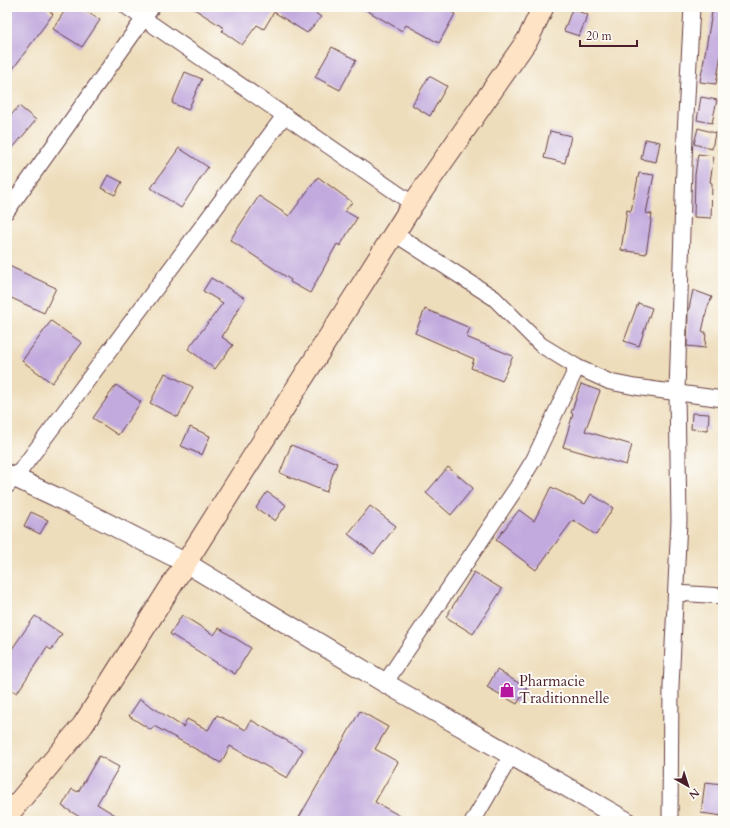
<svg xmlns="http://www.w3.org/2000/svg" width="730" height="828" font-family="Cardo,serif">
  <style>
    .building { fill: #c2aade }
    .lines { fill: none; stroke-linecap: round; stroke-linejoin: round }
    .minor-casing { stroke: #633c41; stroke-width: 17 }
    .tertiary-casing { stroke: #633c41; stroke-width: 21 }
    .secondary-casing { stroke: #633c41; stroke-width: 23 }
    .minor { stroke: #fff; stroke-width: 15 }
    .tertiary { stroke: #fff; stroke-width: 19 }
    .secondary { stroke: #fee4c5; stroke-width: 21 }
    .labels { text-anchor: middle; stroke-width: 4; stroke-linejoin: round; paint-order: stroke }
    .poi-label { font-size: 15px; fill: #4a1f2b; stroke: #fdfcf7; text-anchor: start }
  </style>
  <rect width="100%" height="100%" fill="#fdfcf7"/>
  <filter id="ink" filterUnits="userSpaceOnUse"><feTurbulence type="fractalNoise" baseFrequency=".025" numOctaves="2"/><feDisplacementMap in="SourceGraphic" scale="8" xChannelSelector="R" yChannelSelector="G"/><feConvolveMatrix kernelMatrix="1 2 1 2 8 2 1 2 1" color-interpolation-filters="sRGB"/></filter>
  <filter id="wash" filterUnits="userSpaceOnUse"><feTurbulence type="fractalNoise" baseFrequency=".012" numOctaves="4" result="noise"/><feDisplacementMap in="SourceGraphic" scale="16" xChannelSelector="R" yChannelSelector="G"/><feGaussianBlur stdDeviation="0.9" result="paint"/><feColorMatrix in="noise" values="0 0 0 0 0 0 0 0 0 0 0 0 0 0 0 0 0 1.4 0 .05"/><feComposite in="paint" operator="in"/></filter>
  <g filter="url(#wash)">
    <rect width="100%" height="100%" fill="#edb"/>
    <g id="blocks">
      <!-- building -->
      <g class="building">
        <path d="M7 7H44L53 14 7 77Z"/>
        <path d="M67 7H79L100 20 82 47 53 29Z"/>
        <path d="M191 7H307L321 17 307 33 274 12 264 29 257 25 242 45 222 31 224 28Z"/>
        <path d="M361 7H442L455 14 439 43 406 25 402 31Z"/>
        <path d="M713 7H723V42L716 84 700 82Z"/>
        <path d="M572 9 588 15 579 36 564 31Z"/>
        <path d="M332 47 356 60 340 90 315 77Z"/>
        <path d="M185 72 202 79 188 110 172 103Z"/>
        <path d="M429 76 447 86 430 116 412 105Z"/>
        <path d="M701 97 717 100 712 123 697 120Z"/>
        <path d="M19 106 36 120 7 155V120Z"/>
        <path d="M698 128 715 133 712 149 694 144Z"/>
        <path d="M550 131 571 136 565 163 544 158Z"/>
        <path d="M645 139 660 142 656 162 641 159Z"/>
        <path d="M179 148 208 167 181 208 151 188Z"/>
        <path d="M698 154 714 156 710 182 712 183 711 218 694 217 695 175Z"/>
        <path d="M639 173 654 175 646 213 652 214 646 254 621 250 627 210 631 211Z"/>
        <path d="M108 175 122 182 115 195 101 188Z"/>
        <path d="M318 177 352 202 345 211 357 218 340 246 337 244 310 293 290 282 291 280 230 240 259 196 289 216Z"/>
        <path d="M7 265 56 288 44 313 7 296Z"/>
        <path d="M211 278 245 298 222 337 233 345 215 369 188 349 223 303 203 291Z"/>
        <path d="M693 290 712 297 707 309 702 332H706L705 348 687 346 688 313Z"/>
        <path d="M638 303 652 308 639 346 624 341Z"/>
        <path d="M425 309 470 328 466 337 513 356 502 381 471 368 474 359 415 333Z"/>
        <path d="M51 321 82 343 52 383 22 361Z"/>
        <path d="M165 373 193 387 178 417 150 403Z"/>
        <path d="M581 384 600 391 585 431 632 445 626 465 563 447 573 414 571 413Z"/>
        <path d="M116 385 141 402 118 435 93 418Z"/>
        <path d="M692 413 709 414 708 430 691 429Z"/>
        <path d="M190 427 210 436 202 455 181 446Z"/>
        <path d="M291 445 337 463 326 492 280 473Z"/>
        <path d="M448 467 473 488 451 515 426 493Z"/>
        <path d="M551 487 585 504 591 494 613 508 596 535 573 520 536 570 496 540 519 510 534 521Z"/>
        <path d="M267 492 286 505 275 521 256 508Z"/>
        <path d="M370 506 396 526 374 554 348 534Z"/>
        <path d="M31 512 48 520 40 534 24 526Z"/>
        <path d="M474 572 502 589 473 634 446 617Z"/>
        <path d="M182 615 214 635 219 628 251 648 235 674 170 634Z"/>
        <path d="M35 616 62 634 51 650 47 647 17 693 7 687V656Z"/>
        <path d="M497 670 527 688 517 704 487 687Z"/>
        <path d="M140 699 183 727 187 719 208 730 217 715 246 730 251 720 303 750 287 778 230 746 221 763 154 726 151 730 129 716Z"/>
        <path d="M360 711 388 727 375 749 398 762 375 802 409 821H297Z"/>
        <path d="M99 756 119 767 97 804 125 821H86L62 806 72 789 78 792Z"/>
        <path d="M705 782 723 784V816L701 813Z"/>
      </g>
    </g>
  </g>
  <g filter="url(#ink)">
    <use href="#blocks" fill-opacity="0" stroke="#633c41" stroke-width="1"/>
    <g class="lines">
      <!-- minor casing -->
      <g class="minor-casing">
        <g id="minor">
          <path d="M127 7 413 204"/>
          <path d="M7 211 152 7"/>
          <path d="M395 234 494 298 541 345 577 367 610 382 635 387 723 399"/>
          <path d="M7 486 15 478 284 116"/>
          <path d="M676 593 723 596"/>
          <path d="M385 683 517 487 534 459 577 367"/>
          <path d="M473 821 511 756"/>
          <path d="M670 821 671 686 679 521 677 392 685 134 692 7"/>
        </g>
      </g>
      <!-- tertiary casing -->
      <g class="tertiary-casing">
        <path id="tertiary" d="M7 474 56 497 186 563 385 683 626 821"/>
      </g>
      <!-- secondary casing -->
      <g class="secondary-casing">
        <path id="secondary" d="M7 816 83 725 413 204 528 39 543 7"/>
      </g>
      <!-- minor -->
      <use href="#minor" class="minor"/>
      <!-- tertiary -->
      <use href="#tertiary" class="tertiary"/>
      <!-- secondary -->
      <use href="#secondary" class="secondary"/>
    </g>
  </g>
  <!-- icons -->
  <defs>
    <g id="shop-bare" transform="scale(1.2)"><path d="M-5-2.5h2.3a2.7 3.5 0 0 1 5.4 0H5L5.5 6h-11ZM-1.5-2.5h3a1.5 2.3 0 0 0-3 0Z" fill="#b5179e" stroke="#fdfcf7" stroke-width="2.5" paint-order="stroke"/></g>
  </defs>
  <g fill-rule="evenodd">
    <use href="#shop-bare" x="507" y="690"/>
  </g>
  <g class="labels">
    <!-- poi labels -->
    <g class="poi-label">
      <text x="519" y="686">Pharmacie<tspan x="519" dy="17">Traditionnelle</tspan></text>
    </g>
  </g>
  <!-- margin -->
  <rect width="730" height="828" fill="none" stroke="#fdfcf7" stroke-width="24"/>
  <!-- north arrow -->
  <g transform="translate(688 786) rotate(141)" stroke="#fdfcf7" stroke-width="3" paint-order="stroke">
  <path d="M0-3L7 15L0 10L-7 15Z" fill="#4a1f2b"/>
  <text y="-6" font-size="11" font-weight="bold" text-anchor="middle" fill="#4a1f2b">N</text>
  </g>
  <!-- scale -->
  <path d="M580 40v6h57v-6" fill="none" stroke="#4a1f2b" stroke-width="2"/>
  <text x="586" y="40" font-size="12" fill="#4a1f2b" stroke="#fdfcf7" stroke-width="3" paint-order="stroke">20 m</text>
</svg>
